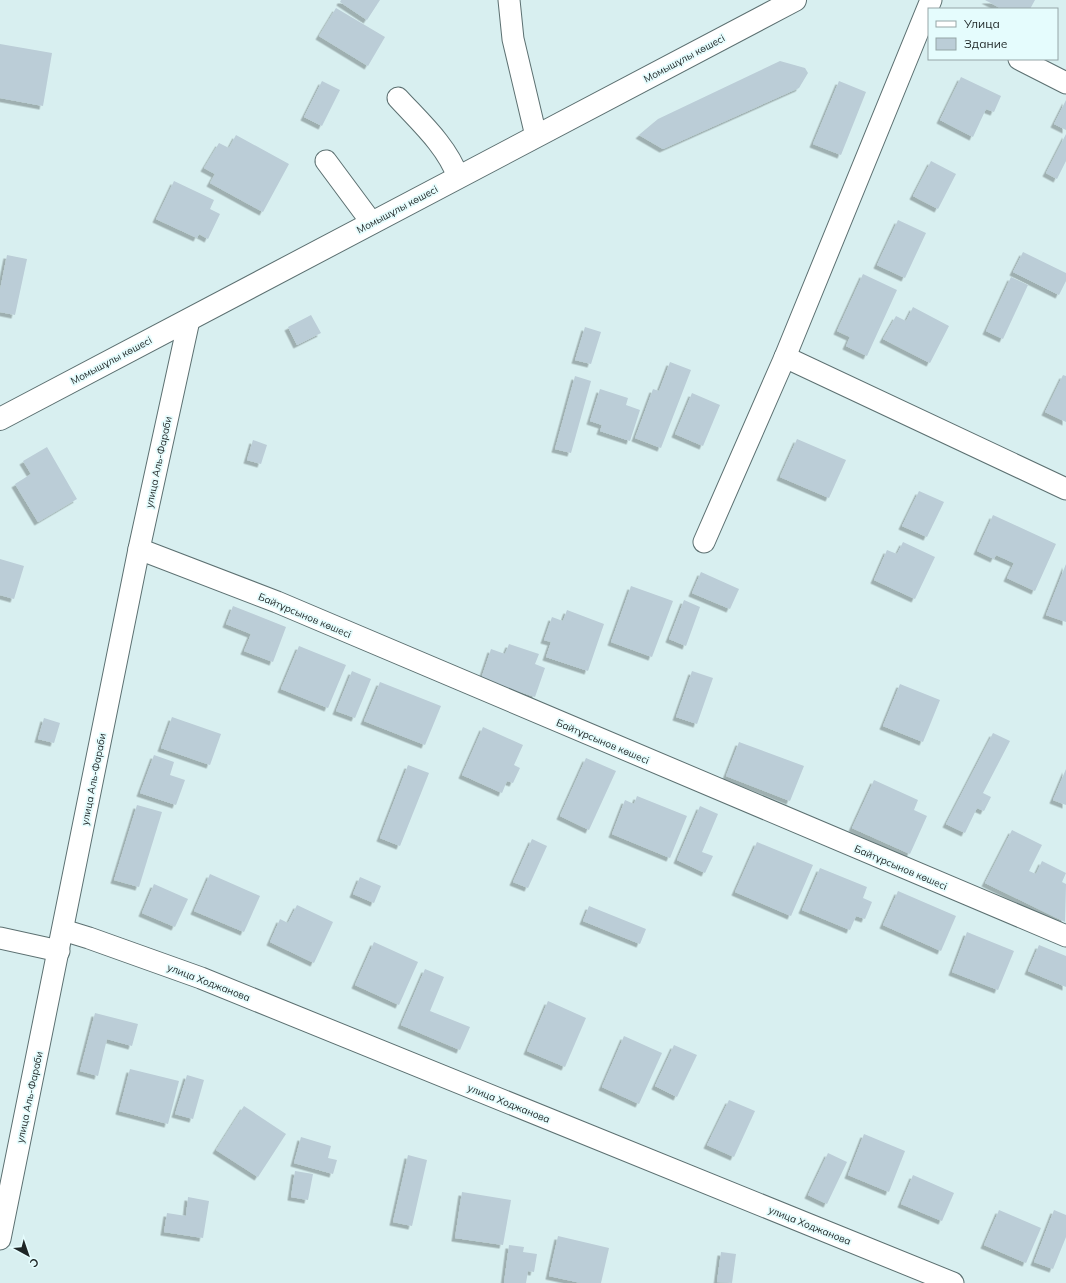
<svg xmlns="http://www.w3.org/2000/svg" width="1066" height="1283" font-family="Mulish,sans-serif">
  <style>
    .building { fill: #bbcdd7; filter: url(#shadow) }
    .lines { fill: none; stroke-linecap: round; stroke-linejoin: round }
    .minor-casing { stroke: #5c7071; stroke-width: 23 }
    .secondary-casing { stroke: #5c7071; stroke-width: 24 }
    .minor { stroke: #fff; stroke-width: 21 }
    .secondary { stroke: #fff; stroke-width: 22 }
    .labels { text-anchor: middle; stroke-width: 3.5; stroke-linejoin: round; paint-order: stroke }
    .street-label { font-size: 10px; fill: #1e2626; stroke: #e5fcfd }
  </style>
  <defs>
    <filter id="shadow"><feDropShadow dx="-3.5" dy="3.5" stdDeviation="0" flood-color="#0004"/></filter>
  </defs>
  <rect width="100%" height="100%" fill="#d8eff0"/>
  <!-- building -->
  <g class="building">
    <path d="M341 0H380L367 20 340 2Z"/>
    <path d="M985 0H1035L1030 9H1002Z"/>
    <path d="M336 8 385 37 368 66 319 36Z"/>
    <path d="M0 44 52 53 43 106 0 98Z"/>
    <path d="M780 61 805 68 808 73 799 88 663 149 639 135 658 119Z"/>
    <path d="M961 77 1001 96 994 112 986 109 973 137 940 120Z"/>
    <path d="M322 81 340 90 322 126 304 117Z"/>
    <path d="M839 81 866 92 841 155 813 144Z"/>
    <path d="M1066 100V130L1054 124Z"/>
    <path d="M1066 134V161L1057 179 1046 173Z"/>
    <path d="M236 135 289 164 263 212 210 183 215 174 204 168 219 143 229 148Z"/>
    <path d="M931 161 956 174 938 209 913 196Z"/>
    <path d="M174 181 214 200 210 209 220 214 208 239 199 234 197 238 156 219Z"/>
    <path d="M898 220 926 233 905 278 877 265Z"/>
    <path d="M1023 252 1066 273V281L1059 295 1013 272Z"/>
    <path d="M7 255 27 259 15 315 0 312V290Z"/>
    <path d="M863 274 897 290 867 356 846 346 850 337 837 331Z"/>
    <path d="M1011 277 1028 285 1003 339 986 331Z"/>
    <path d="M913 307 949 326 930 363 883 339 896 316 906 321Z"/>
    <path d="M311 315 321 333 297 345 288 327Z"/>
    <path d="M585 327 601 332 591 364 575 360Z"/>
    <path d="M670 362 691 370 661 448 635 438 653 389 659 391Z"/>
    <path d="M1063 375 1066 376V422L1045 412Z"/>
    <path d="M575 376 591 381 571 453 555 449Z"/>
    <path d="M600 389 628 398 626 405 640 410 630 441 600 431 602 425 590 421Z"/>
    <path d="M692 393 720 405 703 446 675 434Z"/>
    <path d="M797 439 846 460 829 498 780 477Z"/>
    <path d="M253 440 267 445 261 464 247 460Z"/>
    <path d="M47 447 77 499 38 522 15 484 31 474 23 461Z"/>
    <path d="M919 491 944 502 927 537 902 526Z"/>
    <path d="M993 515 1056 544 1035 591 1007 578 1014 563 996 555 994 559 977 551Z"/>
    <path d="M903 542 935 557 915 599 874 580 887 550 897 554Z"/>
    <path d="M0 559 24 566 14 599 0 595Z"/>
    <path d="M1066 564V622L1046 615Z"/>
    <path d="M701 572 739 589 730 609 692 593Z"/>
    <path d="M631 586 673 601 652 657 611 642Z"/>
    <path d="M684 600 700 607 686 646 669 639Z"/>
    <path d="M233 606 286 627 273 662 244 651 251 634 226 624Z"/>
    <path d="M567 610 604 624 588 671 546 657 551 642 544 640 552 617 563 621Z"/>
    <path d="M509 644 539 654 535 664 545 668 535 697 481 679 491 649 505 654Z"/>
    <path d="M299 646 346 665 328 708 281 689Z"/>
    <path d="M352 671 371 679 355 718 336 711Z"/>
    <path d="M692 671 713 678 697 724 676 717Z"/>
    <path d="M380 682 441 706 425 745 364 721Z"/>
    <path d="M900 684 940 700 923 742 883 726Z"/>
    <path d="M172 717 221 734 210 765 161 748Z"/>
    <path d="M44 718 60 723 54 743 38 739Z"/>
    <path d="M483 727 523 745 514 765 520 768 513 783 507 781 502 793 462 775Z"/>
    <path d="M993 733 1010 741 983 793 991 797 984 811 977 808 965 833 946 824Z"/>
    <path d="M739 742 804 766 790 801 726 776Z"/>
    <path d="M154 755 174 762 170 775 185 780 176 805 140 793Z"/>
    <path d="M586 758 616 771 589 830 560 816Z"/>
    <path d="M408 765 429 773 400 846 380 838Z"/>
    <path d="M1066 769V805L1053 800Z"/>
    <path d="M874 780 918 800 914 810 927 816 910 854 852 828Z"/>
    <path d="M637 796 687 816 670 858 612 834 625 800 634 804Z"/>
    <path d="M137 805 162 812 139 887 114 880Z"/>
    <path d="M700 806 718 814 702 852 713 856 705 873 677 860Z"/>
    <path d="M1012 830 1042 845 1029 871 1036 874 1042 861 1066 873 1062 882 1066 884 1065 922 985 883Z"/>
    <path d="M532 839 547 846 528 888 513 882Z"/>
    <path d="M757 842 813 865 791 916 735 892Z"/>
    <path d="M820 868 867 887 863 898 872 902 865 919 856 916 850 930 802 910Z"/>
    <path d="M210 874 260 896 244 932 194 911Z"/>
    <path d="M360 877 381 886 374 903 353 894Z"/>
    <path d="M154 884 188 899 175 927 142 913Z"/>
    <path d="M898 891 956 916 941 951 883 925Z"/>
    <path d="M297 905 333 922 314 963 270 942 280 919 288 923Z"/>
    <path d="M589 906 646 929 640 944 583 921Z"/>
    <path d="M967 932 1014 951 998 990 952 972Z"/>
    <path d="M374 942 418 962 399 1005 355 985Z"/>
    <path d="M1039 945 1066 956V987L1028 971Z"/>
    <path d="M425 969 444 977 430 1011 470 1027 460 1050 401 1025Z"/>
    <path d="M548 1001 586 1018 565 1067 527 1051Z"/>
    <path d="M95 1013 138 1024 132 1046 107 1039 98 1076 80 1071Z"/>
    <path d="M624 1036 662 1053 639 1104 602 1087Z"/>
    <path d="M674 1045 697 1055 677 1097 655 1086Z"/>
    <path d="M130 1069 179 1081 168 1124 119 1111Z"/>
    <path d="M187 1075 204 1080 193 1119 175 1114Z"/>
    <path d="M729 1100 755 1111 734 1157 707 1145Z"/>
    <path d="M244 1106 286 1134 258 1177 216 1150Z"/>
    <path d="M864 1134 905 1151 889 1192 848 1175Z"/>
    <path d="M301 1137 331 1146 328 1158 337 1160 333 1174 294 1163Z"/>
    <path d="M828 1153 847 1162 827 1204 808 1195Z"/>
    <path d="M408 1155 427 1160 412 1226 393 1222Z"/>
    <path d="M295 1171 313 1174 308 1200 291 1197Z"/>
    <path d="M913 1175 954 1193 942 1221 901 1204Z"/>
    <path d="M462 1192 511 1200 503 1245 455 1238Z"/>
    <path d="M188 1197 209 1201 203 1238 164 1232 167 1213 186 1216Z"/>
    <path d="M999 1210 1041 1228 1026 1263 984 1245Z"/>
    <path d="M1054 1210 1066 1215V1237L1053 1269 1034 1262Z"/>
    <path d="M558 1236 609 1248 601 1283H581L549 1276Z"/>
    <path d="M509 1245 524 1247 523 1252 537 1254 534 1272 528 1271 526 1283H504Z"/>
    <path d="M721 1252 736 1254 732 1283 717 1282Z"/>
  </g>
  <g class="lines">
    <!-- minor casing -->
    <g class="minor-casing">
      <g id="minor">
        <path d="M509 0 513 39 536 136"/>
        <path d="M1019 59 1066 83"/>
        <path d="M398 98C420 122 447 146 458 177"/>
        <path d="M326 161 372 223"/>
        <path d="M785 357 1066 489"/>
        <path d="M704 542 785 357 931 0"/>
        <path d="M139 549 277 602 1066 936"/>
        <path d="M63 930 89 938 201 978 953 1283"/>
        <path d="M0 938 59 951"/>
        <path d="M0 1239 139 549 189 320"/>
      </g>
    </g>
    <!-- secondary casing -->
    <g class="secondary-casing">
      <path id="secondary" d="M0 419 795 0"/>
    </g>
    <!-- minor -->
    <use href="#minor" class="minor"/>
    <!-- secondary -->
    <use href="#secondary" class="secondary"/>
  </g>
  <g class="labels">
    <!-- street labels -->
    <g class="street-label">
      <text transform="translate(684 58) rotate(-28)" y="4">Момышұлы көшесі</text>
      <text transform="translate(397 209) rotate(-28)" y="4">Момышұлы көшесі</text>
      <text transform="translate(111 360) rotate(-28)" y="4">Момышұлы көшесі</text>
      <text transform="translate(158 462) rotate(-78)" y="4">улица Аль-Фараби</text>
      <text transform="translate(305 615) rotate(23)" y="4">Байтұрсынов көшесі</text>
      <text transform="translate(603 741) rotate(23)" y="4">Байтұрсынов көшесі</text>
      <text transform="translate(93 779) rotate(-79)" y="4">улица Аль-Фараби</text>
      <text transform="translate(901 867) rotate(23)" y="4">Байтұрсынов көшесі</text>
      <text transform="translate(209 982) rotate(21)" y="4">улица Ходжанова</text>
      <text transform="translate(29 1097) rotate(-78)" y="4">улица Аль-Фараби</text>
      <text transform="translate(509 1103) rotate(22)" y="4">улица Ходжанова</text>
      <text transform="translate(810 1225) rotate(22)" y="4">улица Ходжанова</text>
    </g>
  </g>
  <!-- legend -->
  <rect x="928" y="8" width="130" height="52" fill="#e5fcfd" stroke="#95a6a7"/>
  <rect x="936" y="21" width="20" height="6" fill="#ffffff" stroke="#95a6a7"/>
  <text x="964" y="28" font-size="12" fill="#1e2626">Улица</text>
  <rect x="936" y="38" width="20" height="12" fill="#bbcdd7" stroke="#95a6a7"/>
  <text x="964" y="48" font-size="12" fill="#1e2626">Здание</text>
  <!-- north arrow -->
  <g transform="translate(28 1255) rotate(140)" stroke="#e5fcfd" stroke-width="3" paint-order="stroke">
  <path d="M0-3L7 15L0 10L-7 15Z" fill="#1e2626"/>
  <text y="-6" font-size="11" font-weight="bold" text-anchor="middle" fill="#1e2626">С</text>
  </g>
</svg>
